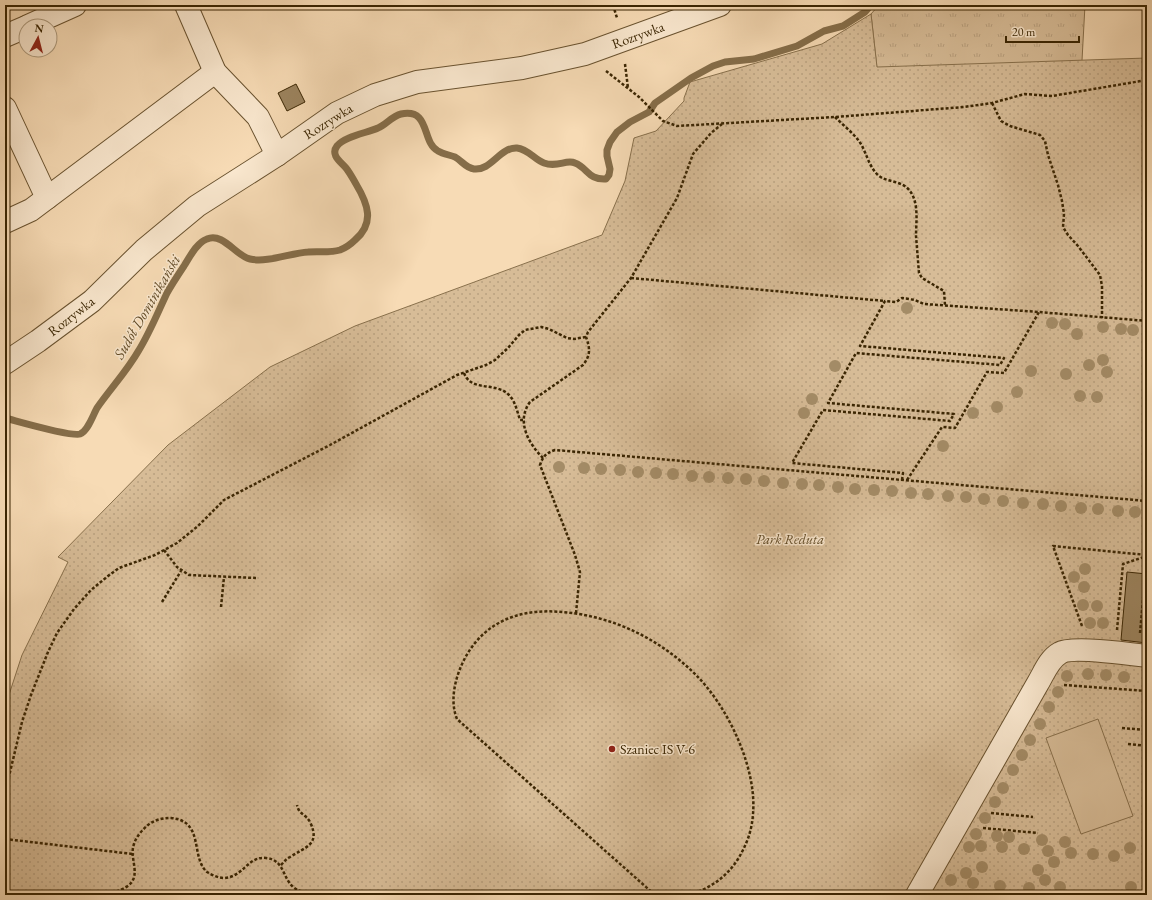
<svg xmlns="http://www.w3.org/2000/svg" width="1152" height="900" font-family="'EB Garamond',serif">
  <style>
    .grass { fill: url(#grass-tufts); stroke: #88704c }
    .park { fill: url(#park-dots); stroke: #88704c }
    .pitch { fill: #d7bc97; stroke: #88704c }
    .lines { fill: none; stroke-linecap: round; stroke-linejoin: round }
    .stream { stroke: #856d49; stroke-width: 7 }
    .building { fill: #9c845f; stroke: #3a2502 }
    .minor-casing { stroke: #69522f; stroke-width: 24 }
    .path { stroke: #3a2502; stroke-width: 2.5; stroke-dasharray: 3 2; stroke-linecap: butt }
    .minor { stroke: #fae8cf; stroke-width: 22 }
    .tree { fill: #a48c67 }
    .poi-dot { fill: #8f2418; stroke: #fae8cf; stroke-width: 1.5 }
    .labels { text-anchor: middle; stroke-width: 3; stroke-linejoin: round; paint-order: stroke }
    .street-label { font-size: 14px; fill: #3a2502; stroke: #fae8cf }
    .park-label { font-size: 14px; font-style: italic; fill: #614b27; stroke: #fae8cf }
    .poi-label { font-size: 14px; fill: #3a2502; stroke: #fae8cf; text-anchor: start }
    .water-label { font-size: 15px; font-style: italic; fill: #604925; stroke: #fae8cf }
  </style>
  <defs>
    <pattern id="grass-tufts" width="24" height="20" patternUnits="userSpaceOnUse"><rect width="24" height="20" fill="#d7bc97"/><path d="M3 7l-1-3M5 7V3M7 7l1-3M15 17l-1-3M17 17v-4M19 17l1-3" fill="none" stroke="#b9a180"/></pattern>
    <pattern id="park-dots" width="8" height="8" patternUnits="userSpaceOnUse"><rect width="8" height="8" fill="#d7bc97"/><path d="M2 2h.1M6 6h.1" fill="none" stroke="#b9a180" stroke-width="1.8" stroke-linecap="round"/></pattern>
  </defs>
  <rect width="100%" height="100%" fill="#f7dbb5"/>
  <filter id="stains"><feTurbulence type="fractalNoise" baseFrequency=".005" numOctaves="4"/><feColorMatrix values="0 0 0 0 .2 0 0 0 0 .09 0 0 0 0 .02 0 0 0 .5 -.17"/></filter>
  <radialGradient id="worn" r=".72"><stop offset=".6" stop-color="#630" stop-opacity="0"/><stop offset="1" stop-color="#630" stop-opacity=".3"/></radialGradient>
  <!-- grass -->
  <path class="grass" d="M879 5H1085L1081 79 881 105 871 14Z"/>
  <!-- park -->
  <path class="park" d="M871 14 877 67 1147 58V895H5V707L22 655 68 562 58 557 168 445 270 367 355 326 602 235 625 181 634 138 656 131 684 101V98L690 82 822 44Z"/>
  <!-- pitch -->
  <path class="pitch" d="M1098 719 1133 816 1081 834 1046 738Z"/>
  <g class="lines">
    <!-- stream -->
    <path class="stream" d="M5 418C17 421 71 437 80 434 88 431 93 415 97 408 111 388 127 371 139 350 150 332 158 312 167 293 172 284 178 275 184 266 189 258 197 242 207 239 223 232 236 256 250 259 267 263 291 253 308 252 318 251 330 253 340 250 345 248 351 244 355 240 375 223 368 204 356 184 353 179 350 173 346 168 341 162 330 155 337 146 345 136 367 133 378 128 386 125 392 116 401 114 431 108 421 142 438 151 443 154 450 155 455 157 462 161 466 168 474 169 491 171 500 147 517 148 528 149 535 160 544 163 558 168 566 159 575 163 588 168 588 180 606 179L609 175 610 169 607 156V150L610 142 617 132 630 122 649 112 655 103 691 78 713 66 725 62 754 59 797 46 824 31 843 26 865 12 871 5"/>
  </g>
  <!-- building -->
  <g class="building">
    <path d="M296 84 305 102 287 111 278 93Z"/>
    <path d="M1127 572 1147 574V643L1121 640Z"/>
  </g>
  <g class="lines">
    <!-- minor casing -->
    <g class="minor-casing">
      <g id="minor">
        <path d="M186 5 215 72 258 117 277 155"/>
        <path d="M28 26 75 5"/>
        <path d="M5 36 26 27"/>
        <path d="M5 108 47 198"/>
        <path d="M5 222 31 210 215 72"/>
        <path d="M5 363 38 341 92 301 144 250 197 206 277 155 337 113 375 95 417 82 522 68 585 54 720 5"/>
        <path d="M917 895 1038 683C1044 673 1049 659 1060 653 1071 646 1131 654 1147 656"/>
      </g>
    </g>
    <!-- path -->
    <g class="path">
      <path d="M613 5 617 18"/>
      <path d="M625 64 628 88"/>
      <path d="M606 71 639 97 663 121 677 126 835 117 964 107 992 103 1025 94 1052 96 1147 80"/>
      <path d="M992 103 1001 121 1010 126 1040 135 1045 141 1048 155 1058 185 1062 201 1064 214 1063 227 1068 235 1078 246 1100 275 1102 286V318"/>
      <path d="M835 117C843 125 853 133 859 141 866 151 868 164 876 173 883 182 897 180 906 187 920 198 916 221 916 236 917 248 918 261 919 273L922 278 944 291 945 305"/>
      <path d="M631 278 885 301"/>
      <path d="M464 373C471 392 495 382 508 394 515 400 517 411 520 420H523"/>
      <path d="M543 458C528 443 516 421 530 402L583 365C591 355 590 348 586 337L588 332 631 278 677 198 693 154 711 133 722 124"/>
      <path d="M902 480 903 473 792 463 823 410 950 421 954 414 828 403 856 353 1000 365 1004 358 860 346 885 301 896 302 902 298 915 300 924 304 1039 312 1147 321"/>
      <path d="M907 480 942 427 955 428 987 372 1004 373 1039 312"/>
      <path d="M164 550 177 567 189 575 256 578"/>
      <path d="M162 602 181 571"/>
      <path d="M221 607 224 577"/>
      <path d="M576 613 580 572 575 555 540 465C543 456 546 453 555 450L1147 501"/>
      <path d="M1082 626 1053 546 1147 555"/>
      <path d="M1117 630 1123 564 1147 556"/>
      <path d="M1140 633 1145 577"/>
      <path d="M1064 685 1147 691"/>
      <path d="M1122 728 1147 730"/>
      <path d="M1128 744 1147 746"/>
      <path d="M1144 787H1147"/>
      <path d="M5 793 22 722 31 695 48 652 57 633 74 609 91 590 108 576 119 568 155 555 177 543 198 526 224 500 330 445 457 375 486 365 495 360 508 348 519 335 525 330 541 327 549 329 567 338 574 339 586 337"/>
      <path d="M991 813 1033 817"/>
      <path d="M983 828 1038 833"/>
      <path d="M5 839 133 854"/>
      <path d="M281 865C284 862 286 859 290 857 305 847 321 845 310 822 306 814 299 815 297 805"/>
      <path d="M107 895C114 892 126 889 131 883 140 872 129 857 134 844 136 837 142 830 148 825 154 820 162 818 171 818 205 821 190 857 207 872 212 875 218 878 224 878 244 877 247 856 266 858 286 860 282 881 296 889 305 894 316 892 326 895"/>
      <path d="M655 895 457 719C447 695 460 661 475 643 497 616 529 609 562 612 613 616 660 639 696 675 728 707 757 768 753 814 752 831 746 846 738 859 726 878 708 890 687 895"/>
    </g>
    <!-- minor -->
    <use href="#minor" class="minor"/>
  </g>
  <!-- trees -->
  <g class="tree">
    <circle cx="907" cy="308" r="6"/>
    <circle cx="1052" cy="323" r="6"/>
    <circle cx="1065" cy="324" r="6"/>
    <circle cx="1103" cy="327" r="6"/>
    <circle cx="1121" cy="329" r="6"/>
    <circle cx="1133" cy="330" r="6"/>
    <circle cx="1077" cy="334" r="6"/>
    <circle cx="1103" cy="360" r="6"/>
    <circle cx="1089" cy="365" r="6"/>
    <circle cx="835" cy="366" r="6"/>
    <circle cx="1031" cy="371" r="6"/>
    <circle cx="1107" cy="372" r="6"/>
    <circle cx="1066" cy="374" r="6"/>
    <circle cx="1017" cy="392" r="6"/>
    <circle cx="1080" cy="396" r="6"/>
    <circle cx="1097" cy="397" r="6"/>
    <circle cx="812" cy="399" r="6"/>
    <circle cx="997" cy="407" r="6"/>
    <circle cx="804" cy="413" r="6"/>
    <circle cx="973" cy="413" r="6"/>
    <circle cx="943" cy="446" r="6"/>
    <circle cx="559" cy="467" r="6"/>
    <circle cx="584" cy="468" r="6"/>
    <circle cx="601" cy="469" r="6"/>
    <circle cx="620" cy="470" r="6"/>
    <circle cx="638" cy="472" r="6"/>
    <circle cx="656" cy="473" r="6"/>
    <circle cx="673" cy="474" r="6"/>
    <circle cx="692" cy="476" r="6"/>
    <circle cx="709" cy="477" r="6"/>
    <circle cx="728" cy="478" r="6"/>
    <circle cx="746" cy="479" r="6"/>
    <circle cx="764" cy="481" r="6"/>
    <circle cx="783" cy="483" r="6"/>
    <circle cx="802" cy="484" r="6"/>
    <circle cx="819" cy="485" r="6"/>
    <circle cx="838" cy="487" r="6"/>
    <circle cx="855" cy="489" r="6"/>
    <circle cx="874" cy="490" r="6"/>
    <circle cx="892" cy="491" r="6"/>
    <circle cx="911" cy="493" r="6"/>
    <circle cx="928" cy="494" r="6"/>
    <circle cx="948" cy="496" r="6"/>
    <circle cx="966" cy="497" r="6"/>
    <circle cx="984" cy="499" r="6"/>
    <circle cx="1003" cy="501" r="6"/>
    <circle cx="1023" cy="503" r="6"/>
    <circle cx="1043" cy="504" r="6"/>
    <circle cx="1061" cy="506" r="6"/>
    <circle cx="1081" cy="508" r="6"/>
    <circle cx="1098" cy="509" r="6"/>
    <circle cx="1118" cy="511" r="6"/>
    <circle cx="1135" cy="512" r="6"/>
    <circle cx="1085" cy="569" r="6"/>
    <circle cx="1074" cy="577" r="6"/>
    <circle cx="1084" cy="587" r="6"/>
    <circle cx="1083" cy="605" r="6"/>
    <circle cx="1097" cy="606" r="6"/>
    <circle cx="1090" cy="623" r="6"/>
    <circle cx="1103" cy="623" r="6"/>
    <circle cx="1088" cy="674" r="6"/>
    <circle cx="1106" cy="675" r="6"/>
    <circle cx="1067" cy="676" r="6"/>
    <circle cx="1124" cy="677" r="6"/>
    <circle cx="1058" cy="692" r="6"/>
    <circle cx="1049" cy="707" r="6"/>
    <circle cx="1040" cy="724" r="6"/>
    <circle cx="1030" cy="740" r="6"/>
    <circle cx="1022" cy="755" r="6"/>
    <circle cx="1013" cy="770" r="6"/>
    <circle cx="1003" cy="788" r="6"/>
    <circle cx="995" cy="802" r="6"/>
    <circle cx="985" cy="818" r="6"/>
    <circle cx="976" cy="834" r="6"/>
    <circle cx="997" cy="836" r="6"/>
    <circle cx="1009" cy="837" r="6"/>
    <circle cx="1042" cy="840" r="6"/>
    <circle cx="1065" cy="842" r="6"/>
    <circle cx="981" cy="846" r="6"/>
    <circle cx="969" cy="847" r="6"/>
    <circle cx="1002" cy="847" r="6"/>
    <circle cx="1130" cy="848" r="6"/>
    <circle cx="1024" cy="849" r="6"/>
    <circle cx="1048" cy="851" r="6"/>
    <circle cx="1071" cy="853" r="6"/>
    <circle cx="1093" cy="854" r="6"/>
    <circle cx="1114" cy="856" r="6"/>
    <circle cx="1054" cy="862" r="6"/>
    <circle cx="982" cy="867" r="6"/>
    <circle cx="1038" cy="870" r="6"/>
    <circle cx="966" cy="873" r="6"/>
    <circle cx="951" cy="880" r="6"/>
    <circle cx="1045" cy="880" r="6"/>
    <circle cx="973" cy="883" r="6"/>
    <circle cx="1000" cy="886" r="6"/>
    <circle cx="1060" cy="887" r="6"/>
    <circle cx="1131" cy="887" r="6"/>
    <circle cx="1029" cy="888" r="6"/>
  </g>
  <!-- markers -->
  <circle class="poi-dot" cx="612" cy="749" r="4"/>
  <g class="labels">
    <!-- street labels -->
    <g class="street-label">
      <text transform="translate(638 35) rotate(-20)" y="5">Rozrywka</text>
      <text transform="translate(328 121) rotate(-32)" y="5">Rozrywka</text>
      <text transform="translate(71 316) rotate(-38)" y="5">Rozrywka</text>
    </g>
    <!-- park labels -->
    <g class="park-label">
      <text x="790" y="544">Park Reduta</text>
    </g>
    <!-- poi labels -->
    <g class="poi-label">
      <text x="620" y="754">Szaniec IS V-6</text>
    </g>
    <!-- water labels -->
    <g class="water-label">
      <text transform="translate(147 307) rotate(-60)" y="5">Sudół Dominikański</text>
    </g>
  </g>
  <!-- margin -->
  <rect width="1152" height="900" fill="none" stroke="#f7dbb5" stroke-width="20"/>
  <rect x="6" y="6" width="1140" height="888" fill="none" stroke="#3a2502" stroke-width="2"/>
  <rect x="10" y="10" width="1132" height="880" fill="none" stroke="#3a2502"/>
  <!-- north arrow -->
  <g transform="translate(38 38) rotate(7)"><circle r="19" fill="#fae8cf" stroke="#ad9a7d"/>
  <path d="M0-3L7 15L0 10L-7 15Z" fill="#8f2418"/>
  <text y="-6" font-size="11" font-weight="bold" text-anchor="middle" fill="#3a2502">N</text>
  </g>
  <!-- scale -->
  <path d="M1006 36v6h73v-6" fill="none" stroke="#3a2502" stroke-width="2"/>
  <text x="1012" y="36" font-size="12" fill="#3a2502" stroke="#fae8cf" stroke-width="3" paint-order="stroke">20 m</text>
  <rect width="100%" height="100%" filter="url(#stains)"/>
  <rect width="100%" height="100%" fill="url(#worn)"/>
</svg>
